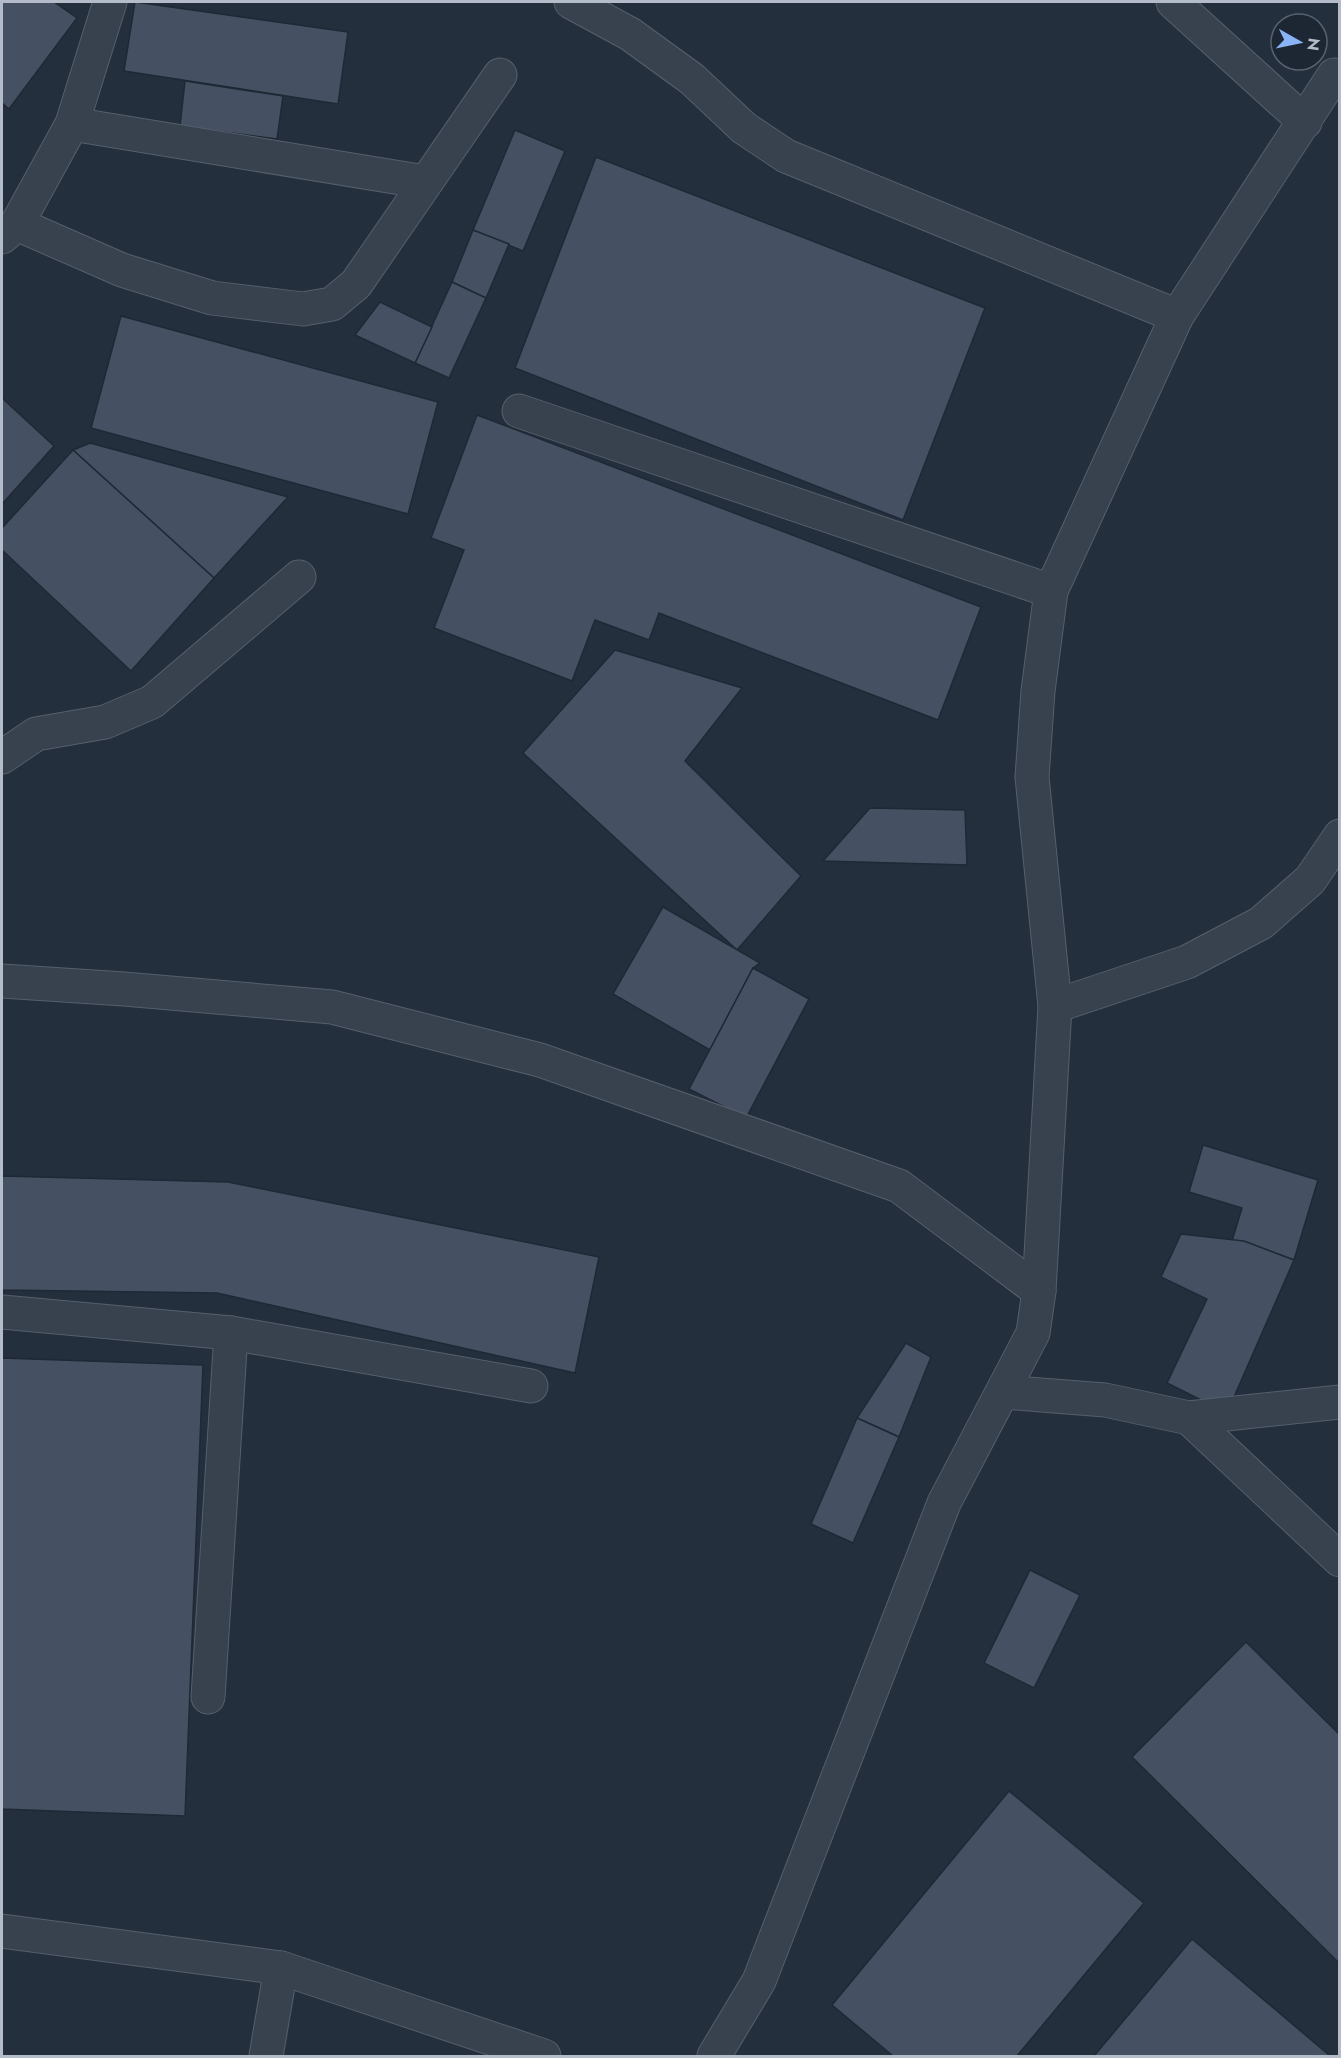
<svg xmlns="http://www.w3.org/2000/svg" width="1341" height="2058" font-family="Jost,sans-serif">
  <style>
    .building { fill: #455162; stroke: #1f2835; stroke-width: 1.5 }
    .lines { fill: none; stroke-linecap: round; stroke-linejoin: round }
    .minor-casing { stroke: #565f6c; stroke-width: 35 }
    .minor { stroke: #38414e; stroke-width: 33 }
  </style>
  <rect width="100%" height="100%" fill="#242f3e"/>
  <!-- building -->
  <g class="building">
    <path d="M2 2H54L77 18 9 109 2 103Z"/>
    <path d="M135 2 348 32 338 104 124 71Z"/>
    <path d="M185 81 283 96 277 139 180 126Z"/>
    <path d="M515 130 565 151 523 251 473 230Z"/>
    <path d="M596 157 985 308 903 520 515 368Z"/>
    <path d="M473 230 509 244 486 298 452 282Z"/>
    <path d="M452 282 486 298 449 378 415 363Z"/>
    <path d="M380 302 432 327 415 363 355 335Z"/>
    <path d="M121 316 438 402 408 514 91 428Z"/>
    <path d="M2 398 54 446 2 504Z"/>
    <path d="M477 415 981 607 938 720 659 613 649 640 595 620 572 681 434 628 464 550 431 538Z"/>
    <path d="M90 443 288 497 214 578 73 450Z"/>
    <path d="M73 450 214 578 131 671 2 550V528Z"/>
    <path d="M615 650 742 688 685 761 801 876 737 950 523 753Z"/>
    <path d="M870 808 965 810 967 865 823 861Z"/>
    <path d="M663 907 760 963 753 968 710 1050 613 994Z"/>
    <path d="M753 968 809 999 746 1118 689 1089Z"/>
    <path d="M1203 1145 1318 1180 1294 1260 1232 1241 1242 1208 1189 1192Z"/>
    <path d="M2 1176 228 1182 599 1257 575 1373 217 1293 2 1290Z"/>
    <path d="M1181 1234 1244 1241 1294 1260 1227 1413 1167 1383 1207 1299 1161 1277Z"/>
    <path d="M906 1343 931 1357 899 1437 857 1418Z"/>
    <path d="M2 1358 203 1365 185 1816 2 1809Z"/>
    <path d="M857 1418 899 1437 853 1543 811 1524Z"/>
    <path d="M1030 1570 1080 1595 1034 1688 984 1663Z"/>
    <path d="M1246 1642 1340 1735V1964L1132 1757Z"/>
    <path d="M1009 1791 1144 1903 1017 2056H893L832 2005Z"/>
    <path d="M1192 1939 1329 2055 1327 2056H1094Z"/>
  </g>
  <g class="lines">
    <!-- minor casing -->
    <g class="minor-casing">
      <g id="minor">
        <path d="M571 2 630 34 692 79 744 128 786 156 1177 316"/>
        <path d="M1173 2 1305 122"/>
        <path d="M72 124 425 182"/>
        <path d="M17 224 122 270 212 298 303 309 332 304 356 284 500 75"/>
        <path d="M2 237 17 224 72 124 110 2"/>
        <path d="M519 411 1051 591"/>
        <path d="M2 757 36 734 105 722 152 702 299 577"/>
        <path d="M2 981 124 989 332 1007 540 1060 899 1186 1039 1291"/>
        <path d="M1055 1006 1187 962 1261 923 1310 880 1340 836"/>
        <path d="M2 1312 231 1333 531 1386"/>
        <path d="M1004 1392 1105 1400 1189 1418 1340 1560"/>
        <path d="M1189 1418 1340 1402"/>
        <path d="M208 1697 231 1333"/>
        <path d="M2 1931 281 1968 544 2056"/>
        <path d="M266 2056 281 1968"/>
        <path d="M714 2056 759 1981 944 1503 1033 1333 1039 1291 1055 1006 1032 777 1038 691 1051 591 1177 316 1334 75"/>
      </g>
    </g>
    <!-- minor -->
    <use href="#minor" class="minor"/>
  </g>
  <!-- border -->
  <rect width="1341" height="2058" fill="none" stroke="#b4bcc9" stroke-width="6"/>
  <!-- north arrow -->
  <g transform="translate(1299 42) rotate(99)"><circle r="28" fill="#1d2633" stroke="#59626f" stroke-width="1.5"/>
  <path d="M0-4.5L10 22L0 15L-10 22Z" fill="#8ab4f8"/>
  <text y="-9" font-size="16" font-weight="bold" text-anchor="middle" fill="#b4bcc9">N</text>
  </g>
</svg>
